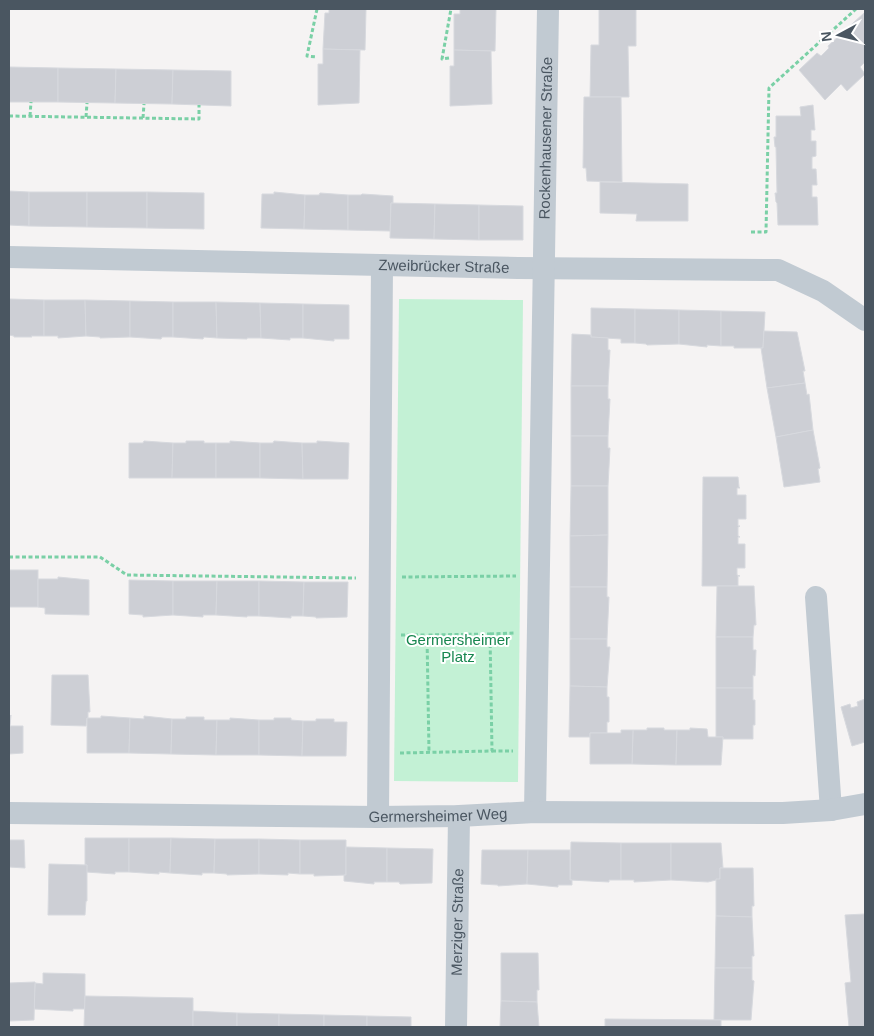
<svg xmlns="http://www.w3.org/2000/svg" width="874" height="1036" font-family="Arial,sans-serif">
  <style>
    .green { fill: #c3f1d5 }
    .building { fill: #cdcfd5; stroke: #d7d9de }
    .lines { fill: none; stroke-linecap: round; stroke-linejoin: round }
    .path { stroke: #7ad0a6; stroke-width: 3; stroke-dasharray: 4 2.5; stroke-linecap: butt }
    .minor { stroke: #c1cad2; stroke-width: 22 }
    .labels { text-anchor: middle; stroke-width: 4; stroke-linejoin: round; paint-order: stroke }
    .street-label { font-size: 15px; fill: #4a5661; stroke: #fff }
    .park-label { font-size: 15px; fill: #17864f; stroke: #fff }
  </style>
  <rect width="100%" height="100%" fill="#f5f3f3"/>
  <!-- green -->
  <path class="green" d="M399 299 523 300 518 782 394 781Z"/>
  <!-- building -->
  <g class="building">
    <path d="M329 9H366L365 50 323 49 325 13H329Z"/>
    <path d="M460 9H496L495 51 454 50V14H460Z"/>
    <path d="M599 9H636V46H628L629 97H590L591 45H599Z"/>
    <path d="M864 13 865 62 860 67 865 74 847 91 841 84 825 100 799 70 817 53 821 56 829 48 828 46Z"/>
    <path d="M323 49 360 50 359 103 318 105V64H323Z"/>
    <path d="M454 50 491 51 492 104 450 106V66H454Z"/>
    <path d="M9 67 58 68V102H9Z"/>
    <path d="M58 68 116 69 115 103 58 102Z"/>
    <path d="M116 69 173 70 172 104 115 103Z"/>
    <path d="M173 70 231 71V106L172 104Z"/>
    <path d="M584 97H621L622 182 587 181 586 168H583Z"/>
    <path d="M813 105 815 130H811V141H816V156L812 157V169H816L817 185H812V197H817L818 225H778L777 203 776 202 775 193H777L776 147H775L774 137H776V116H801L800 107Z"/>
    <path d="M600 182 688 184V221H636L637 214 600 213Z"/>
    <path d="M9 191 29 192V226L9 225Z"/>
    <path d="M29 192H87V227L29 226Z"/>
    <path d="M87 192H147V228L87 227Z"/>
    <path d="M147 192 204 193V229L147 228Z"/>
    <path d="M274 192 305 195 304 229 261 228 262 194H274Z"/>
    <path d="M320 193 348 195V230L304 229 305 195H319Z"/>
    <path d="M362 194 393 196V203H391L390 231 348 230V195H361Z"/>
    <path d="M391 203 435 204 434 239 390 238Z"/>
    <path d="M435 204 479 205V240L434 239Z"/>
    <path d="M479 205 523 206V240H479Z"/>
    <path d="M9 299 44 300V336H31L32 337H14V336L9 335Z"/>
    <path d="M44 300H85L86 336 58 338V336H44Z"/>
    <path d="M85 300 130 301V337L100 338V337L86 336Z"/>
    <path d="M130 301 173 302V337H162L161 339 130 337Z"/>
    <path d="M173 302H216L217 338 204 337 203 339 173 337Z"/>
    <path d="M216 302 260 303 261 338H247V339L217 338Z"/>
    <path d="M260 303 303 304V338H290V340L261 338Z"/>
    <path d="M303 304 349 305V339H334V341L303 338Z"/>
    <path d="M591 308 635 309V343H621V339L591 337Z"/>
    <path d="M635 309 679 310V344L647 345 646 344 635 343Z"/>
    <path d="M679 310 721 311V346L707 345V347L679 344Z"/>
    <path d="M721 311 765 312 763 348H734V346H721Z"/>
    <path d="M764 331 797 332 805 371H803L805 383 767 388 761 348H763Z"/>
    <path d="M572 334 591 335V337L608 338V350H610L608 386H571Z"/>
    <path d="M805 383 807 395 809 394 813 430 776 437 767 388Z"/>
    <path d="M571 386H608V399H610L608 436H571Z"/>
    <path d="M813 430 820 468 818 469 820 482 784 487 776 437Z"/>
    <path d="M571 436H608V448H610L608 486H571Z"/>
    <path d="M144 441 173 443 172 478H129V443H143Z"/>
    <path d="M186 441H204V443H216V478H172L173 443H186Z"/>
    <path d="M230 441 260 443V478H216V443H230Z"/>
    <path d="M274 441 302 443 303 479 260 478V443H273Z"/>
    <path d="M317 441 349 443 348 479H303L302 443H317Z"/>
    <path d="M703 477H738L739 487 740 488H737V495H746V519H738V526H740L738 527V536L740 537H738V544H745V568H737V575L740 576H738V586H702Z"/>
    <path d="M571 486H608V535L570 536Z"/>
    <path d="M608 535 607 587H570V536Z"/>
    <rect x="9" y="570" width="29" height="37"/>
    <path d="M58 577 89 580V615L45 614V608L38 607V579H58Z"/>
    <path d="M129 580 173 581V615L143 617V615L129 614Z"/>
    <path d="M173 581H217L216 615H203V617L173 615Z"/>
    <path d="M217 581H259V616H247V617L216 615Z"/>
    <path d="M259 581 304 582 303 616H291V618L259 616Z"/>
    <path d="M304 582H348L347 617 316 618V617L303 616Z"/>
    <path d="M717 586H754L756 625H754L753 637H716Z"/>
    <path d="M570 587H607V597H609L607 639H570Z"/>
    <path d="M716 637H753V650H756L755 676 753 675V688H716Z"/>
    <path d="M570 639H607V647H610L607 687 570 686Z"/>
    <path d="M52 675H88L90 712H88V718H87L86 726 51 725Z"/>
    <path d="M570 686 607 687V697H609V722H607V733H590V737H569Z"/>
    <path d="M716 688H753V700H755V725H753V739H723V737H716Z"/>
    <path d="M865 699V742L852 746 841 707 850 704 851 708 858 706 857 702Z"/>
    <path d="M11 715 10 726H23V753L9 754V718Z"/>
    <path d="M101 716 130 718 129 753H87V718H101Z"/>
    <path d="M144 716 172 719 171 754 129 753 130 718 144 719Z"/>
    <path d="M186 717H204V720H217L216 755 171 754 172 719H186Z"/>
    <path d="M230 718 259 720V755H216L217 720H230Z"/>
    <path d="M274 718H291V720L303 721 302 756 259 755V720H274Z"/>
    <path d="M316 719H334V722H347L346 756H302L303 721H316Z"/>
    <path d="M647 728H664V730H677L676 765 632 764 633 730H647Z"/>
    <path d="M690 728 707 729 708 737H723L721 765H676L677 730H690Z"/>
    <path d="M621 730H633L632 764H590V733H621Z"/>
    <path d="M85 838H129V872H115V874L86 872 87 865H85Z"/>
    <path d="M129 838H171L170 873 159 872V874L129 872Z"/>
    <path d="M171 838 215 839 214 873H202V875L170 873Z"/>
    <path d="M215 839H259V874L227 875V874L214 873Z"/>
    <path d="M259 839 300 840V874L288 873V875L259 874Z"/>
    <path d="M9 840H24L25 868 9 867Z"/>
    <path d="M300 840H346V875L314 876V874H300Z"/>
    <path d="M571 842 621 843V880H609V882L570 880Z"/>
    <path d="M621 843H671V880L634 882V880H621Z"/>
    <path d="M671 843H721L723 868H720V879L708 882 671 880Z"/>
    <path d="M346 847 387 848V882H374V884L344 881V875H346Z"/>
    <path d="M387 848 433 849 432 883 400 884 399 882H387Z"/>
    <path d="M482 850H528L527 884 498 886V885L481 884Z"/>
    <path d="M528 850H570V880H572V885H558V887L527 884Z"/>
    <path d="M49 864 87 865V901H86L85 915H48Z"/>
    <path d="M720 868H753L754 906H752V917L716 916V879H720Z"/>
    <path d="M865 914V1027H849L845 983 851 982 845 915Z"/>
    <path d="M716 916 752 917 754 956H752V968H715Z"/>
    <path d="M501 953H538L539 990H537V1002L501 1001Z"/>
    <path d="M715 968H752V980L754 981 751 1020H714Z"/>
    <path d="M43 973 85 974V1009H73V1011L34 1009 35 983 43 984Z"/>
    <path d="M35 982 34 1020 9 1021V983Z"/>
    <path d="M85 996 193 998V1027H84Z"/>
    <path d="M501 1001 537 1002 539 1027H500Z"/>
    <path d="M193 1011 237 1013V1027H193Z"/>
    <path d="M237 1013 279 1014V1027H237Z"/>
    <path d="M279 1014 324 1015V1027H279Z"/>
    <path d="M324 1015 367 1016V1027H324Z"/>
    <path d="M367 1016 411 1017V1027H367Z"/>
    <path d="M605 1019 721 1020V1027H605Z"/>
  </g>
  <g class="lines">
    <!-- path -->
    <g class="path">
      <path d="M317 9 307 56 317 57"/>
      <path d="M449 58 442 59 451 9"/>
      <path d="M9 116 199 119V105"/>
      <path d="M30 116 31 102"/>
      <path d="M86 117 87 103"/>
      <path d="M143 118 144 104"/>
      <path d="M751 232H766L769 88 856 9"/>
      <path d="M9 557H100L127 575 356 578"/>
      <path d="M402 577 516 576"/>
      <path d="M490 634 515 633"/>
      <path d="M401 635H427"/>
      <path d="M492 751H513"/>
      <path d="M400 753 492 751 490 634 427 635 429 752"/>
    </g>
    <!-- minor -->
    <g class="minor">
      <path id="s1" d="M9 257 518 268 778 270 823 291 865 320"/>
      <path d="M816 597 831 810"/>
      <path id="s2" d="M535 812 548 9"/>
      <path id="s3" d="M9 813 378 817 459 816 535 812 783 813 831 810 865 804"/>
      <path d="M378 817 382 265"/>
      <path id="s4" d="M456 1027 459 816"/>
    </g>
  </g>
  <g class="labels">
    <!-- street labels -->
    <g class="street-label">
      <text dy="5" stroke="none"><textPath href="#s2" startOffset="674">Rockenhausener Straße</textPath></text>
      <text dy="5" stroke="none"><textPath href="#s1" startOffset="435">Zweibrücker Straße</textPath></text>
      <text dy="5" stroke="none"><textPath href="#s3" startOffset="429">Germersheimer Weg</textPath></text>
      <text dy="5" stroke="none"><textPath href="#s4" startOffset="105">Merziger Straße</textPath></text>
    </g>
    <!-- park labels -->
    <g class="park-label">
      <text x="458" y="645">Germersheimer<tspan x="458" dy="17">Platz</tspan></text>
    </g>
  </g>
  <!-- border -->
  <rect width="874" height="1036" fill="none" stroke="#4a5661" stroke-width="20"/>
  <!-- north arrow -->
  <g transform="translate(839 35) rotate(263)" stroke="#ffffff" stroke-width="4" paint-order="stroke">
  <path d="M0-4L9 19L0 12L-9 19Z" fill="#4a5661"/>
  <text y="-8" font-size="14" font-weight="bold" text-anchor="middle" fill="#4a5661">N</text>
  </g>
</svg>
